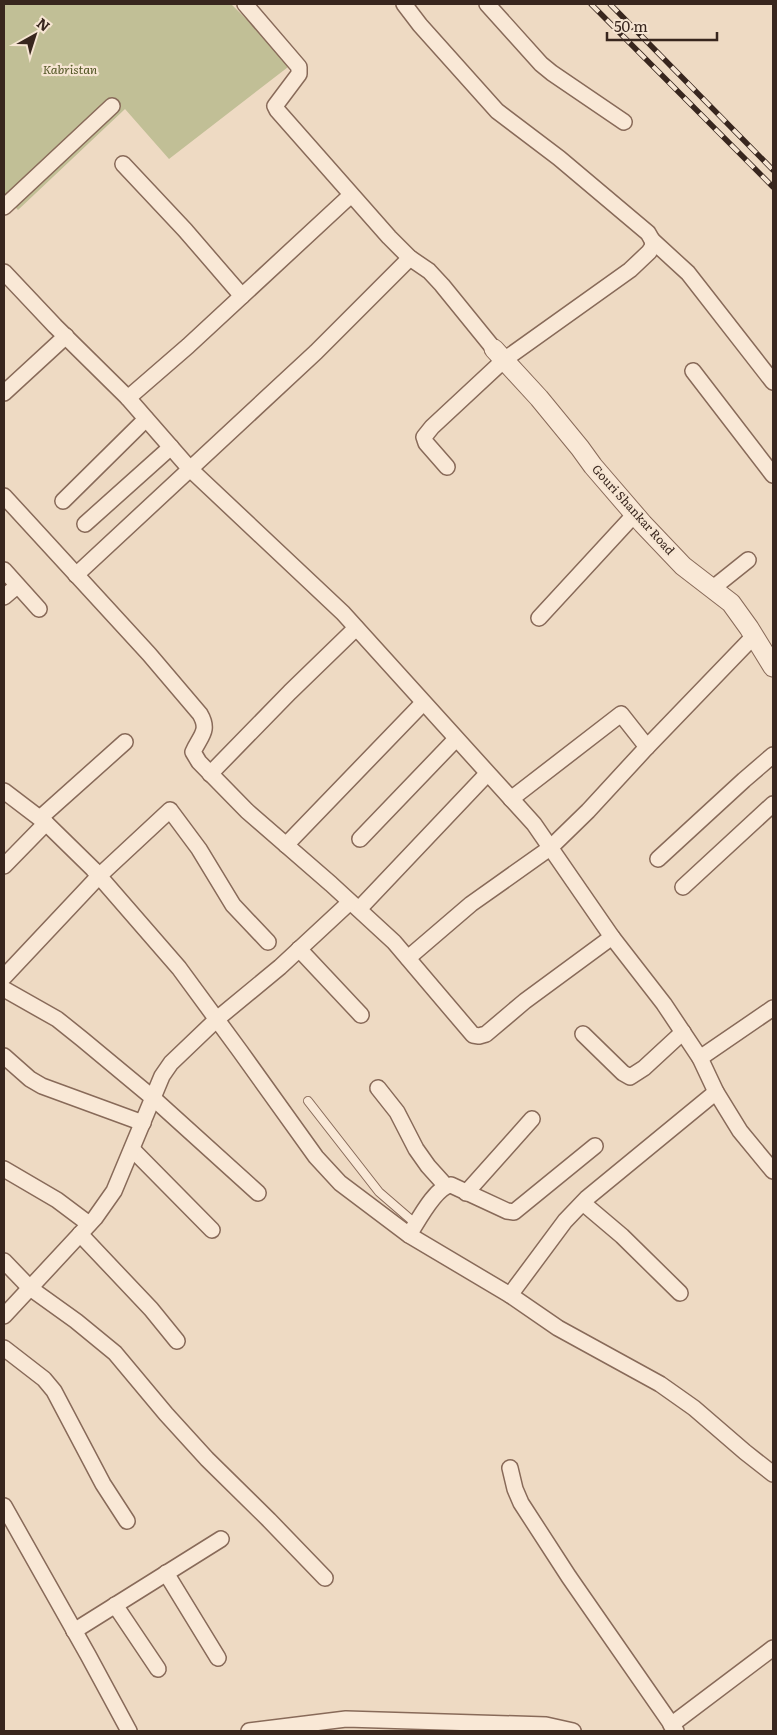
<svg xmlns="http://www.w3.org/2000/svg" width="777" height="1735" font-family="Literata,serif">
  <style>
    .cemetery { fill: #c1bf96 }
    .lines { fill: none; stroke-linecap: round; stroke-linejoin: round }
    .service-casing { stroke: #886a59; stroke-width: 10 }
    .minor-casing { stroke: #886a59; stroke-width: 18 }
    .tertiary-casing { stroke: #886a59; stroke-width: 21 }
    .service { stroke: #f9e8d6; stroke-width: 8 }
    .minor { stroke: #f9e8d6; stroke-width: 15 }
    .tertiary { stroke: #f9e8d6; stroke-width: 19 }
    .rail-casing { stroke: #38261e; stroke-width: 5.5 }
    .rail { stroke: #f6e5d2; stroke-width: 4; stroke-dasharray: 11; stroke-linecap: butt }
    .labels { text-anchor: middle; stroke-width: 4.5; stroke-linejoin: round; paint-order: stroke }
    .park-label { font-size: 12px; font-style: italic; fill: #515524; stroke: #f6e5d2 }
    .street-label { font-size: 12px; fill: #38261e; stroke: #f6e5d2 }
  </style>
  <rect width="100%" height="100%" fill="#eedac3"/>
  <!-- cemetery -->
  <path class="cemetery" d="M4 4H231L292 64 169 159 125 109 18 210 4 195Z"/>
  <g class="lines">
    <!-- service casing -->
    <g class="service-casing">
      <path id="service" d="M308 1101 379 1192 416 1224"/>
    </g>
    <!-- minor casing -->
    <g class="minor-casing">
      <g id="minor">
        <path d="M245 4 299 67V74L275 106 277 110 389 237 410 258 429 271 442 285 494 349"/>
        <path d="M404 4 420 25 497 111 559 158 648 233 652 240 653 246 649 252 630 270 504 360 432 427 424 437 426 443 447 467"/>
        <path d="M487 4 541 64 552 73 624 122"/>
        <path d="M123 164 185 230 242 296"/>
        <path d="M4 207 112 106"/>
        <path d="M652 240 688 273 773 382"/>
        <path d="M4 272 55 326 128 398 190 469 343 613 534 824 612 937 664 1004 700 1058 716 1092 740 1131 773 1171"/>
        <path d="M693 371 773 475"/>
        <path d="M4 393 66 336"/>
        <path d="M128 398 188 346 351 195"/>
        <path d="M4 496 149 654 200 714C210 731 200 736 193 752L199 762 247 811 331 884 394 942 473 1035 479 1036 486 1034 525 1001 612 937"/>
        <path d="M63 501 146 419"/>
        <path d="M85 524 171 447"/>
        <path d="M4 570 39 609"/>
        <path d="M76 575 316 352 410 258"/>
        <path d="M713 588 748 560"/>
        <path d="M4 597 17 586"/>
        <path d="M539 618 634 515"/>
        <path d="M210 774 290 692 356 628"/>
        <path d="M4 791 46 823 93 869 179 968 240 1051 316 1157 340 1183 409 1235 510 1295 558 1328 660 1384 694 1408 745 1452 773 1474"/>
        <path d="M511 799 621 714 647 747 754 636"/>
        <path d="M40 818 125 742"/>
        <path d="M360 839 456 739"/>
        <path d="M286 845 423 703"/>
        <path d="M658 859 744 780 773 755"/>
        <path d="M4 866 46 823"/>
        <path d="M683 887 773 804"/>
        <path d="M359 909 487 774"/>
        <path d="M299 949 361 1015"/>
        <path d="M408 958 471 904 550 848 588 811 647 747"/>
        <path d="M4 977 99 876 170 810 199 849 233 905 268 942"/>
        <path d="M4 989 57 1019 82 1039 153 1098 258 1193"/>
        <path d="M583 1034 623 1073 630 1077 644 1068 683 1032"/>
        <path d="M4 1056 30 1079 42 1086 143 1123"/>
        <path d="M700 1058 773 1008"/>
        <path d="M378 1088 397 1112 416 1149 428 1166 446 1186"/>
        <path d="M132 1149 212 1230"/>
        <path d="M4 1169 57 1200 89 1224"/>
        <path d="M466 1193 532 1119"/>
        <path d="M583 1203 622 1236 680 1293"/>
        <path d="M80 1234 151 1309 177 1341"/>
        <path d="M409 1235C418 1221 435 1187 451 1185L507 1211 514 1212 595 1146"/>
        <path d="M4 1261 30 1288 76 1321 115 1353 166 1414 207 1459 269 1520 325 1578"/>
        <path d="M510 1295 565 1221 587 1198 716 1092"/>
        <path d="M4 1316 95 1218 114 1191 162 1076 171 1063 217 1019 280 967 350 902"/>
        <path d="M4 1348 44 1379 54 1391 103 1484 127 1521"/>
        <path d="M510 1468 515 1489 521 1503 569 1577 676 1731"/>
        <path d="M4 1506 88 1655 129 1731"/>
        <path d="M166 1573 218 1658"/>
        <path d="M115 1605 158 1669"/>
        <path d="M74 1631 221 1539"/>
        <path d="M671 1725 773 1648"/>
        <path d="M249 1731 346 1719 546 1725 573 1731"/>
      </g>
    </g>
    <!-- tertiary casing -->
    <g class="tertiary-casing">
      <path id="tertiary" d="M494 349 539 398 580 448 593 466 643 524 683 566 731 603 749 628 773 667"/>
    </g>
    <!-- service -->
    <use href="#service" class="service"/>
    <!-- minor -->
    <use href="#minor" class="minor"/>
    <!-- tertiary -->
    <use href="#tertiary" class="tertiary"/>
    <!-- rail casing -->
    <g class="rail-casing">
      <g id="rail">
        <path d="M591 4 773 187"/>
        <path d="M610 4 773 170"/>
      </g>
    </g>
    <!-- rail -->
    <use href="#rail" class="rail"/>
  </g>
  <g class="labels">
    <!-- park labels -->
    <g class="park-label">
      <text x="70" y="74">Kabristan</text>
    </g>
    <!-- street labels -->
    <g class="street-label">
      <text transform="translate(633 510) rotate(48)" y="4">Gouri Shankar Road</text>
    </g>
  </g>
  <!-- border -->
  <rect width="777" height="1735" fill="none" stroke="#38261e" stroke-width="10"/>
  <!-- north arrow -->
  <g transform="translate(35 35) rotate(39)" stroke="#f6e5d2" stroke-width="4" paint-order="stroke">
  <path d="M0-4L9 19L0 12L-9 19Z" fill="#38261e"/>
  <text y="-8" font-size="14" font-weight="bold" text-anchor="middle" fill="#38261e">N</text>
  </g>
  <!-- scale -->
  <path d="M607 32v8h110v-8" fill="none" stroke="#38261e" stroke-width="2.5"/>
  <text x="614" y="32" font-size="15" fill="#38261e" stroke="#f6e5d2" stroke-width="4" paint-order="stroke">50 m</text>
</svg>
